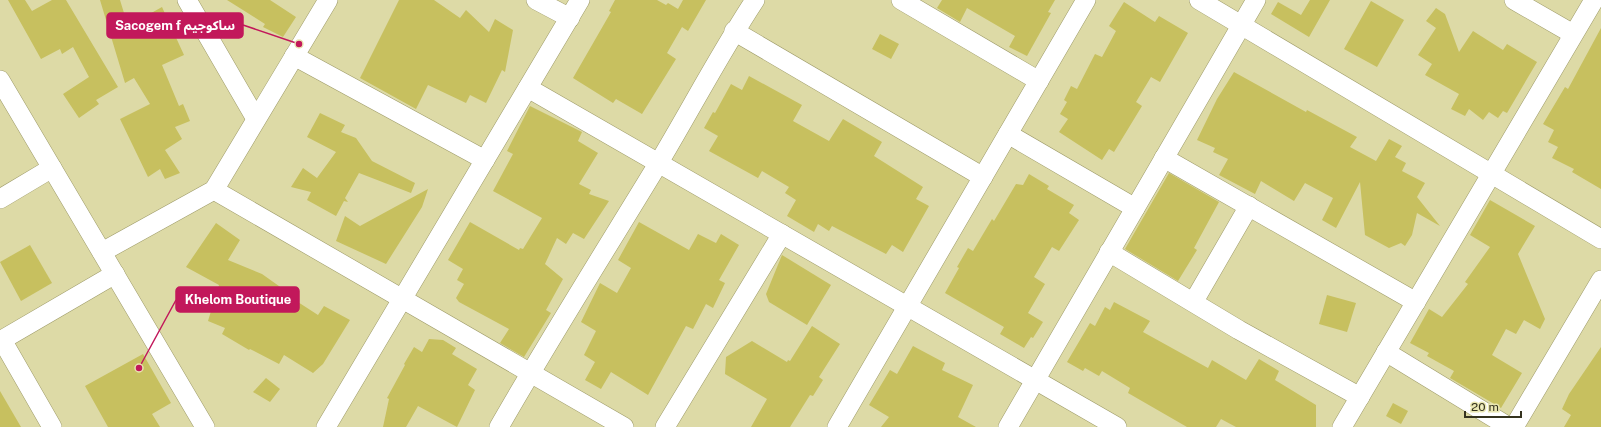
<svg xmlns="http://www.w3.org/2000/svg" width="1601" height="427" font-family="'Public Sans','Noto Sans Arabic',sans-serif">
  <style>
    .building { fill: #c7c05f }
    .lines { fill: none; stroke-linecap: round; stroke-linejoin: round }
    .minor-casing { stroke: #9e9b69; stroke-width: 20 }
    .minor { stroke: #fff; stroke-width: 19 }
    .leader { fill: none; stroke: #c2185b; stroke-width: 1.5 }
    .callout-dot { fill: #c2185b; stroke: #eae7b2; stroke-width: 1.5 }
    .callout { fill: #c2185b; stroke: #c2185b; stroke-width: 1.5 }
    .callout-label { font-size: 13px; text-anchor: middle; font-weight: bold; fill: #fff }
  </style>
  <rect width="100%" height="100%" fill="#dddaa6"/>
  <!-- building -->
  <g class="building">
    <path d="M8 0H25L32 11 52 0H66L118 87 96 100 99 104 79 118 63 94 89 77 73 47 62 54 60 49 41 59Z"/>
    <path d="M100 0H120L128 26 162 7 184 55 162 65 179 106 183 104 190 121 175 127 182 139 165 150 180 173 165 179 160 169 148 177 120 119 150 104 134 78 125 83Z"/>
    <path d="M227 0H270L296 17 283 37 263 27 265 24Z"/>
    <path d="M399 0H434L460 18 466 10 489 32 495 19 513 30 505 72 502 70 486 103 470 95 466 103 428 85 416 109 360 78Z"/>
    <path d="M615 0H657L666 5 668 3 678 9 683 0H706L688 31 682 27 667 53 676 59 642 114 616 99 613 103 573 78 611 12 609 11Z"/>
    <path d="M942 0H1055L1048 12 1051 13 1027 56 1009 47 1015 36 967 8 960 22 937 8Z"/>
    <path d="M1310 0H1330L1309 37 1271 14 1278 2 1301 15Z"/>
    <path d="M1371 1 1404 20 1377 67 1344 49Z"/>
    <path d="M1124 2 1155 22 1159 16 1188 33 1160 82 1151 77 1136 102 1142 106 1114 152 1109 149 1102 160 1059 132 1068 119 1060 114 1067 102 1064 100 1071 86 1077 89 1095 54 1102 57 1116 31 1109 26Z"/>
    <path d="M1436 8 1445 14 1459 52 1473 31 1503 50 1507 44 1537 62 1507 113 1503 111 1498 118 1489 112 1483 120 1469 109 1465 116 1451 109 1459 94 1425 75 1432 64 1418 55 1436 28 1426 21Z"/>
    <path d="M1601 28V189L1572 172 1574 169 1552 158 1558 147 1548 142 1554 130 1543 124 1565 87 1568 89Z"/>
    <path d="M880 34 899 44 891 59 872 49Z"/>
    <path d="M1234 72 1306 112 1307 110 1357 137 1350 147 1376 161 1389 139 1402 146 1395 157 1406 163 1402 171 1425 183 1417 197 1440 226 1417 213 1412 235 1405 246 1401 243 1389 248 1365 235 1360 182 1336 228 1322 220 1333 198 1305 183 1294 201 1261 181 1255 194 1219 175 1228 159 1213 152 1215 148 1197 140 1217 99Z"/>
    <path d="M749 76 802 105 793 121 829 141 843 119 882 142 874 156 923 187 916 199 929 206 903 252 892 245 886 254 832 226 829 231 818 224 814 232 787 216 796 200 785 193 789 187 762 171 758 178 709 151 718 136 704 128 713 112 715 113 731 84 742 90Z"/>
    <path d="M530 106 582 132 578 141 598 153 579 184 591 190 589 194 609 201 584 239 573 233 566 244 557 238 545 264 563 279 546 310 551 313 524 357 500 343 509 329 459 302 456 298 464 284 457 280 463 269 448 260 470 222 519 250 520 248 523 249 542 218 493 191 513 154 507 151Z"/>
    <path d="M320 113 345 125 341 132 356 138 372 161 415 183 411 193 359 173 345 198 348 202 344 201 336 216 307 200 311 192 291 187 303 168 317 178 336 152 307 137Z"/>
    <path d="M1169 173 1219 202 1194 248 1197 250 1178 281 1125 249Z"/>
    <path d="M1029 174 1049 186 1047 189 1074 205 1069 213 1079 220 1059 251 1052 247 1034 277 1045 284 1028 313 1043 322 1033 338 1031 337 1024 348 1000 334 1004 327 945 293 959 268 957 267 968 248 973 251 992 219 994 221 1016 184 1023 185Z"/>
    <path d="M428 189 422 207 386 264 336 241 345 216 360 226Z"/>
    <path d="M1490 200 1535 226 1518 254 1545 319 1540 329 1524 320 1516 334 1506 329 1492 355 1522 373 1501 408 1450 378 1454 371 1427 356 1429 353 1410 343 1429 309 1442 317 1468 284 1465 282 1490 247 1470 235Z"/>
    <path d="M639 222 689 250 698 234 716 243 721 234 739 245 719 280 725 283 713 308 706 304 693 329 686 326 648 395 611 372 601 389 585 380 595 362 584 355 596 331 581 322 600 283 617 293 631 268 618 260Z"/>
    <path d="M216 223 240 240 228 260 262 274 286 291 284 293 318 315 324 306 350 320 323 364 313 373 284 355 279 364 250 349 249 350 222 334 225 328 208 321 219 285 186 267Z"/>
    <path d="M30 245 52 283 21 301 0 262Z"/>
    <path d="M782 255 831 285 807 325 769 302 766 294Z"/>
    <path d="M1327 295 1356 303 1347 332 1319 324Z"/>
    <path d="M1114 302 1150 321 1143 332 1208 368 1212 360 1246 380 1259 359 1279 371 1275 380 1316 405V427H1236L1221 419 1216 427H1187L1128 393 1130 388 1102 371 1099 376 1085 368 1083 371 1067 362 1090 323 1095 326 1105 307 1110 310Z"/>
    <path d="M812 326 840 344 819 377 823 380 813 396 810 395 790 427H751L767 399 725 374 726 357 752 341 787 362 788 360 790 361Z"/>
    <path d="M429 339 443 340 456 348 452 354 477 369 468 385 475 390 457 427 418 406 406 427H383L389 399 387 398 405 365 404 364 414 347 422 352Z"/>
    <path d="M913 346 945 363 942 370 973 385 958 417 976 427H881L889 417 869 405 890 370 897 374Z"/>
    <path d="M1601 347V427H1564L1571 415 1562 409 1569 394Z"/>
    <path d="M143 354 171 403 152 414 160 427H108L85 386Z"/>
    <path d="M266 378 280 389 270 402 253 392Z"/>
    <path d="M0 391 21 427H0Z"/>
    <path d="M1393 403 1408 411 1401 424 1386 416Z"/>
  </g>
  <g class="lines">
    <!-- minor casing -->
    <g class="minor-casing">
      <g id="minor">
        <path d="M187 0 256 119"/>
        <path d="M536 0 570 18"/>
        <path d="M901 0 1039 81"/>
        <path d="M1199 0 1601 239"/>
        <path d="M1514 0 1573 34"/>
        <path d="M734 31 983 177"/>
        <path d="M294 56 485 160"/>
        <path d="M0 80 205 427"/>
        <path d="M528 88 1117 427"/>
        <path d="M1008 134 1135 208"/>
        <path d="M1164 158 1416 302"/>
        <path d="M214 190 624 427"/>
        <path d="M0 199 52 168"/>
        <path d="M102 252 214 190 328 0"/>
        <path d="M1109 252 1239 330 1360 397"/>
        <path d="M1194 301 1249 206"/>
        <path d="M2 340 52 427"/>
        <path d="M0 341 115 274"/>
        <path d="M1386 352 1509 427"/>
        <path d="M326 427 580 0"/>
        <path d="M499 427C550 338 605 251 658 164 691 109 720 53 755 0"/>
        <path d="M665 427 782 234"/>
        <path d="M837 427 1086 0"/>
        <path d="M1008 427 1256 0"/>
        <path d="M1342 427 1594 0"/>
        <path d="M1514 427 1601 280"/>
      </g>
    </g>
    <!-- minor -->
    <use href="#minor" class="minor"/>
  </g>
  <!-- callouts -->
  <path class="leader" d="M299 44L243 25M139 368L176 300"/>
  <g class="callout-dot">
    <circle cx="299" cy="44" r="4"/>
    <circle cx="139" cy="368" r="4"/>
  </g>
  <g class="callout">
    <rect x="107" y="13" width="136" height="25" rx="4"/>
    <rect x="176" y="287" width="123" height="25" rx="4"/>
  </g>
  <g class="callout-label">
    <text x="175" y="30">Sacogem f ساكوجيم</text>
    <text x="238" y="304">Khelom Boutique</text>
  </g>
  <!-- scale -->
  <path d="M1465 411v6h56v-6" fill="none" stroke="#35331f" stroke-width="2"/>
  <text x="1471" y="411" font-size="12" fill="#35331f" stroke="#eae7b2" stroke-width="3" paint-order="stroke">20 m</text>
</svg>
